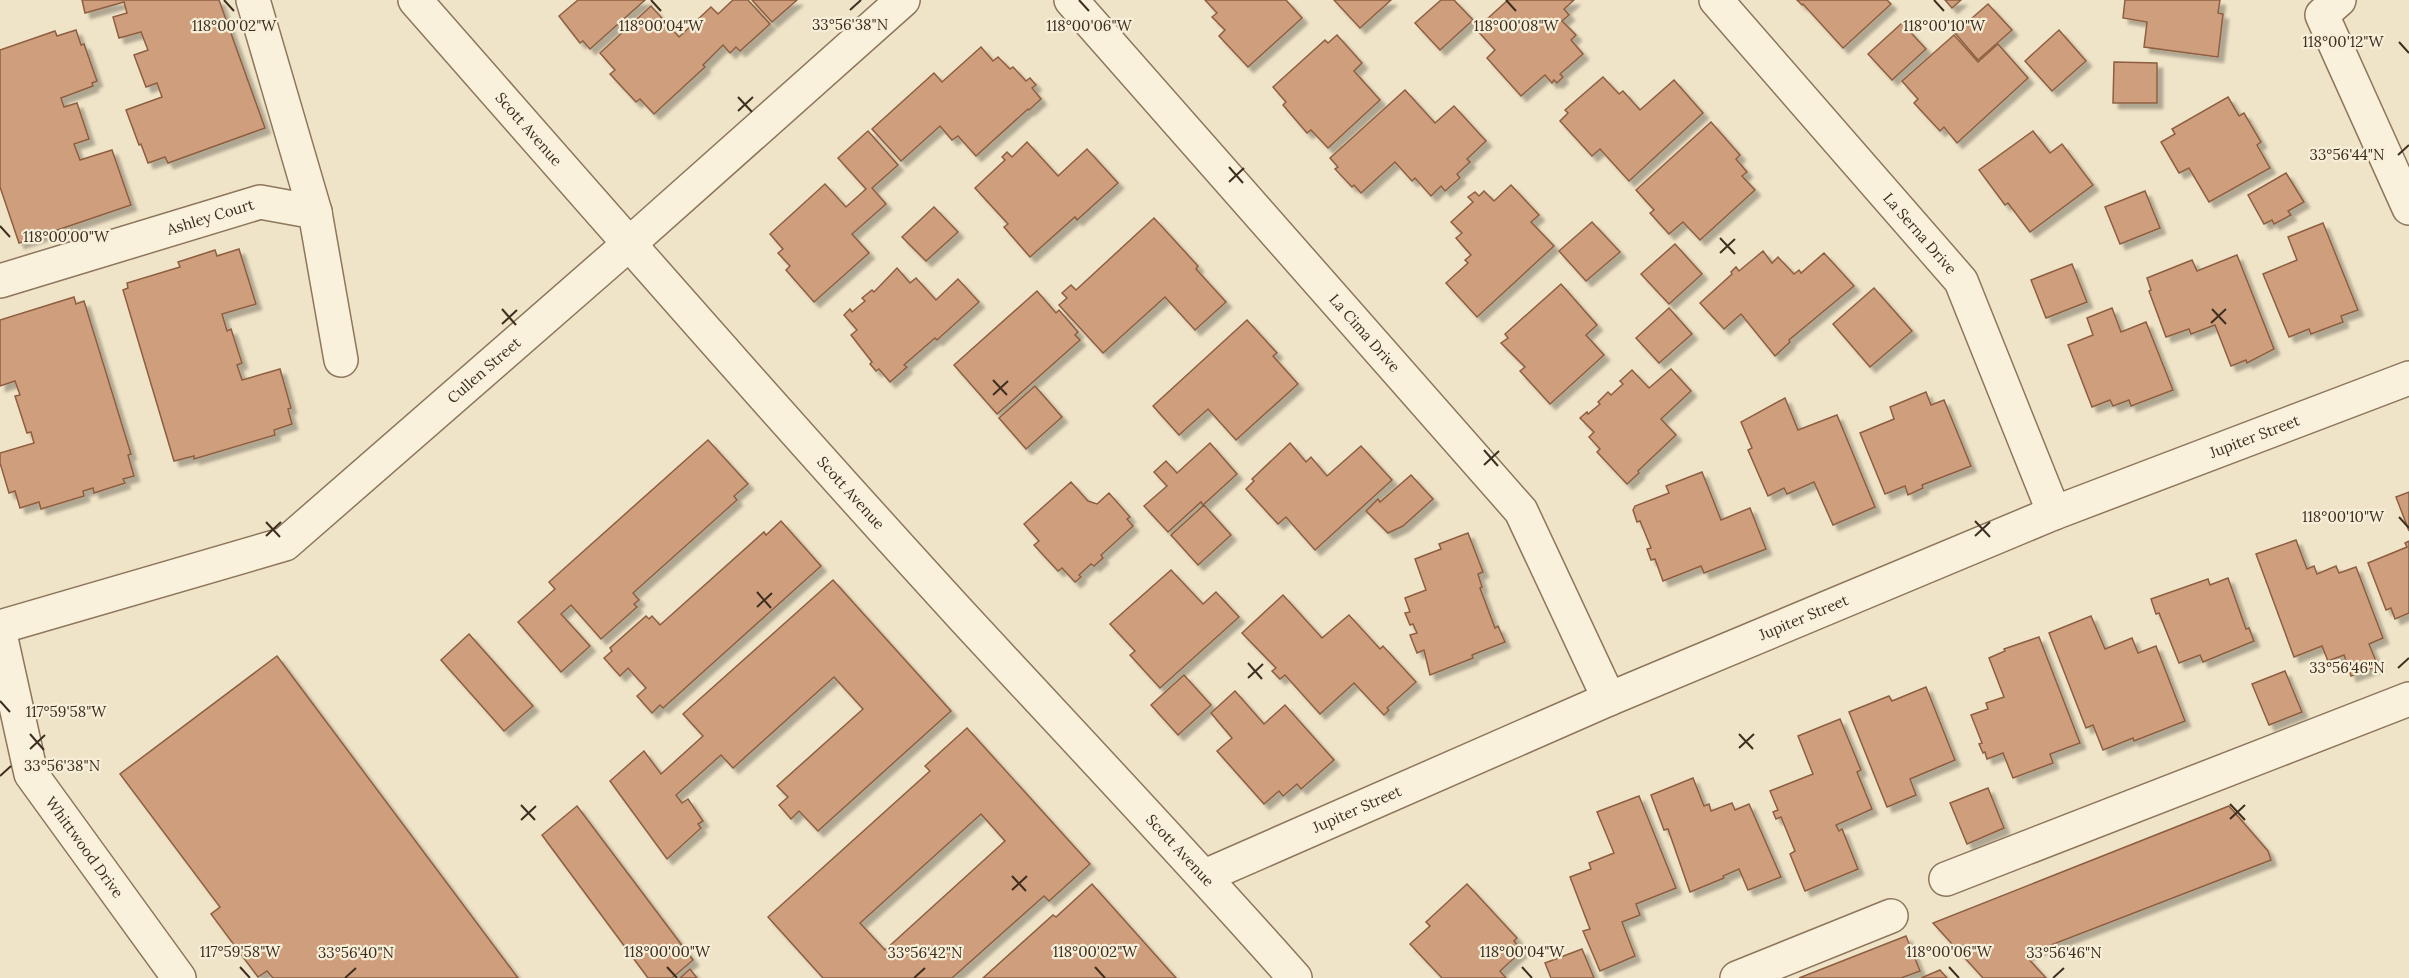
<svg xmlns="http://www.w3.org/2000/svg" width="2409" height="978" font-family="Lora,serif">
  <style>
    .building { fill: #cf9f7d; stroke: #8d5f41; stroke-width: 1.5; fill-rule: evenodd; filter: url(#shadow) }
    .lines { fill: none; stroke-linecap: round; stroke-linejoin: round }
    .minor-casing { stroke: #8d765c; stroke-width: 36 }
    .minor { stroke: #faf1dc; stroke-width: 33 }
    .ticks { fill: none; stroke: #3d2e20; stroke-width: 2 }
    .labels { text-anchor: middle; stroke-width: 4.5; stroke-linejoin: round; paint-order: stroke }
    .street-label { font-size: 15px; fill: #3d2e20; stroke: #f7eed8 }
    .ticks-label { font-size: 15px; text-anchor: middle; fill: #3d2e20; stroke: #f7eed8; stroke-width: 4.5; stroke-linejoin: round; paint-order: stroke }
  </style>
  <defs>
    <filter id="shadow"><feDropShadow dx="5.5" dy="5.5" stdDeviation="1.5" flood-color="#0004"/></filter>
  </defs>
  <rect width="100%" height="100%" fill="#f0e4c8"/>
  <!-- building -->
  <g class="building">
    <path d="M82 0H219L265 128 168 163 165 157 148 163 141 144 139 145 126 110 162 97 157 83 146 87 134 55 148 50 141 32 119 38 113 17 127 13 124 2 85 13Z"/>
    <path d="M578 0H645L590 49 583 41 580 43 559 16Z"/>
    <path d="M733 0H748L770 24 740 51 736 47 730 53 723 45 703 65 705 67 654 114 640 99 636 102 610 74 615 70 600 53 651 6 679 37 711 7 718 14Z"/>
    <path d="M752 0H797L772 22Z"/>
    <path d="M1205 0H1286L1302 18 1248 67 1219 36 1225 30 1212 17 1217 13Z"/>
    <path d="M1334 0H1391L1360 28Z"/>
    <path d="M1441 0H1454L1473 20 1440 50 1415 23Z"/>
    <path d="M1508 0H1574L1564 9 1569 15 1562 21 1576 35 1571 40 1583 54 1560 74 1563 77 1557 83 1554 80 1552 83 1545 75 1521 96 1487 58 1495 50 1476 29Z"/>
    <path d="M1797 0H1887L1891 4 1843 48 1803 4 1802 5Z"/>
    <path d="M1945 0H1961L1952 8Z"/>
    <path d="M2125 0H2220L2218 13 2223 14 2218 57 2144 47 2147 22 2123 18Z"/>
    <path d="M1988 4 2012 30 1978 60 1955 33Z"/>
    <path d="M1902 23 1926 49 1892 80 1868 54Z"/>
    <path d="M76 30 81 45 84 44 97 81 92 83 93 86 61 98 64 107 77 103 89 139 74 144 80 160 112 150 131 205 19 243 0 187V50L55 31 57 36Z"/>
    <path d="M2059 30 2086 61 2052 91 2025 61Z"/>
    <path d="M1337 35 1362 63 1354 71 1380 100 1328 148 1311 130 1307 133 1283 105 1286 102 1273 87 1325 40 1328 43Z"/>
    <path d="M1954 35 1978 62 1998 44 2028 78 1957 143 1944 127 1940 131 1914 103 1918 99 1902 81Z"/>
    <path d="M981 47 993 61 998 57 1010 69 1013 67 1026 81 1030 78 1036 85 1032 88 1041 99 1029 110 1028 109 976 156 958 136 952 140 940 126 901 161 872 129 934 73 942 82Z"/>
    <path d="M2114 62 2157 63V103H2113Z"/>
    <path d="M1603 77 1619 94 1623 91 1640 110 1674 80 1703 113 1629 181 1600 149 1592 156 1560 121 1568 113 1565 110Z"/>
    <path d="M1405 90 1435 123 1454 106 1486 141 1467 159 1470 162 1457 174 1460 178 1445 191 1441 186 1431 196 1415 178 1412 181 1395 162 1361 193 1354 185 1352 187 1335 169 1338 167 1330 158Z"/>
    <path d="M2228 97 2239 116 2244 113 2261 142 2257 145 2270 168 2209 202 2189 168 2179 173 2161 142 2175 134 2172 129Z"/>
    <path d="M1711 122 1740 155 1736 159 1747 172 1742 176 1755 190 1700 240 1683 222 1669 234 1650 213 1654 210 1636 190Z"/>
    <path d="M868 131 898 165 872 188 886 204 852 234 869 253 814 302 786 270 790 266 778 253 783 249 770 234 825 184 846 207 866 189 838 158Z"/>
    <path d="M2033 131 2050 153 2062 144 2093 185 2030 232 2008 203 2005 205 1979 170Z"/>
    <path d="M1027 142 1058 176 1087 149 1118 183 1077 220 1075 217 1030 257 1004 227 1008 224 975 188 1005 160 1002 157 1007 152 1012 157Z"/>
    <path d="M2286 173 2304 202 2288 211 2291 215 2274 224 2272 220 2264 224 2248 195Z"/>
    <path d="M1511 185 1539 215 1531 222 1554 246 1477 317 1446 283 1468 263 1465 260 1471 255 1456 238 1462 233 1451 222 1473 202 1468 197 1475 192 1479 196 1484 191 1494 201Z"/>
    <path d="M2145 191 2160 228 2120 244 2105 207Z"/>
    <path d="M934 207 958 232 926 261 902 237Z"/>
    <path d="M1154 218 1198 266 1196 269 1226 302 1195 330 1165 297 1103 353 1059 305 1067 298 1062 293 1071 285 1076 290Z"/>
    <path d="M1592 222 1620 252 1586 281 1559 251Z"/>
    <path d="M2323 223 2358 310 2341 316 2343 322 2311 334 2309 329 2289 337 2263 274 2297 260 2288 237Z"/>
    <path d="M1675 244 1702 274 1669 304 1641 274Z"/>
    <path d="M239 249 256 304 222 314 227 331 231 329 242 363 237 365 242 380 280 369 291 408 288 409 292 424 274 430 275 435 194 459V456L174 461 123 290 128 288 127 283 180 267 178 262 215 250 217 256Z"/>
    <path d="M1763 251 1772 263 1778 257 1794 274 1799 270 1801 273 1824 253 1854 286 1789 340 1790 342 1775 356 1741 314 1724 329 1700 303 1732 274 1731 272 1736 267 1739 271Z"/>
    <path d="M2237 255 2274 349 2247 363 2246 360 2231 366 2215 325 2191 334 2189 329 2166 337 2149 291 2151 290 2147 278 2192 260 2197 271Z"/>
    <path d="M2072 264 2087 302 2046 318 2031 280Z"/>
    <path d="M897 268 910 283 916 278 936 300 958 279 979 302 937 340 935 338 904 365 907 367 890 382 879 369 876 371 870 364 872 362 851 335 857 330 844 315 850 309 852 312 865 301 862 298 872 290 874 292Z"/>
    <path d="M1561 284 1597 325 1586 335 1604 355 1550 404 1520 371 1525 367 1501 343 1508 338 1505 334Z"/>
    <path d="M1874 288 1912 331 1870 367 1833 324Z"/>
    <path d="M1037 291 1056 313 1059 310 1078 332 1075 335 1080 340 997 414 954 365Z"/>
    <path d="M74 297 76 304 84 301 131 454 128 455 134 476 123 479 125 483 94 493 93 488 83 491 84 496 41 509 39 502 20 508 15 491 9 493 0 463V453L34 443 31 432 27 433 15 396 20 395 15 381 0 386V320Z"/>
    <path d="M1669 308 1692 334 1659 363 1636 338Z"/>
    <path d="M2112 308 2121 332 2146 322 2173 390 2131 406 2129 400 2113 406 2110 400 2092 407 2068 345 2093 335 2087 318Z"/>
    <path d="M1247 320 1277 353 1273 356 1298 384 1236 440 1208 409 1179 435 1153 406Z"/>
    <path d="M1671 369 1691 391 1661 419 1676 435 1638 471 1639 473 1627 484 1597 452 1600 449 1589 437 1594 432 1580 418 1587 412 1588 414 1600 404 1598 402 1608 392 1611 395 1623 384 1620 381 1632 370 1649 388Z"/>
    <path d="M1035 386 1062 417 1026 449 999 418Z"/>
    <path d="M1926 392 1931 405 1944 400 1971 466 1922 485 1923 488 1908 495 1905 486 1885 494 1860 433 1894 419 1890 407Z"/>
    <path d="M1785 398 1798 430 1837 415 1875 507 1833 525 1814 482 1787 494 1784 488 1768 496 1748 450 1752 448 1741 422Z"/>
    <path d="M708 440 748 484 734 496 737 500 633 593 639 600 634 604 637 607 601 639 571 605 561 614 590 646 561 672 518 622 555 589 549 582Z"/>
    <path d="M1210 443 1237 474 1203 505 1201 502 1168 532 1144 506 1167 486 1154 472 1166 461 1177 473Z"/>
    <path d="M1290 443 1306 462 1311 457 1327 476 1361 446 1392 480 1315 550 1286 517 1278 524 1246 489 1254 481 1252 479Z"/>
    <path d="M1702 472 1721 520 1750 508 1766 549 1704 573 1701 566 1663 581 1655 559 1651 560 1647 549 1651 548 1640 521 1637 522 1633 510 1635 506 1669 493 1666 486Z"/>
    <path d="M1411 475 1433 499 1403 526 1388 533 1366 511 1378 499 1380 502Z"/>
    <path d="M1071 482 1088 501 1097 504 1109 493 1130 517 1127 519 1133 526 1101 555 1103 558 1094 566 1091 564 1079 575 1081 577 1075 582 1062 568 1058 571 1034 545 1039 541 1024 524Z"/>
    <path d="M2409 492V531L2396 497Z"/>
    <path d="M1204 505 1231 535 1198 565 1171 535Z"/>
    <path d="M781 521 821 566 663 708 660 705 652 713 637 696 646 688 628 668 620 676 604 658 612 651 610 648 646 616 649 619 652 616 660 625 764 532 766 535Z"/>
    <path d="M1468 533 1483 572 1478 574 1482 587 1480 588 1495 628 1498 626 1505 642 1472 655 1473 658 1430 675 1424 650 1417 653 1410 635 1417 633 1413 624 1410 625 1405 613 1410 612 1405 598 1426 590 1415 559 1441 549 1439 544Z"/>
    <path d="M2296 540 2307 569 2314 566 2317 574 2336 566 2339 573 2356 567 2383 638 2369 644 2378 666 2351 676 2344 655 2328 661 2322 646 2294 657 2256 554Z"/>
    <path d="M2409 541V613L2395 619 2391 608 2386 610 2368 563 2407 547 2405 543Z"/>
    <path d="M1171 570 1203 604 1216 592 1239 617 1160 688 1130 655 1135 651 1110 624Z"/>
    <path d="M2228 578 2246 629 2249 628 2254 641 2203 662 2200 655 2179 663 2159 613 2156 614 2151 599 2208 579 2210 585Z"/>
    <path d="M833 580 951 711 818 831 799 811 791 819 779 805 788 797 777 786 863 709 834 677 733 768 721 755 676 795 682 803 688 799 703 821 698 824 701 828 667 859 610 781 644 751 661 774 703 736 683 714Z"/>
    <path d="M1283 595 1322 638 1349 615 1380 649 1383 646 1416 682 1387 708 1389 710 1384 715 1354 683 1320 714 1285 675 1280 679 1272 671 1276 668 1242 633Z"/>
    <path d="M2091 616 2105 649 2132 638 2138 653 2156 646 2185 721 2134 741 2133 738 2103 750 2093 725 2086 728 2049 633Z"/>
    <path d="M469 634 533 706 504 731 441 660Z"/>
    <path d="M2039 637 2080 743 2050 754 2053 763 2013 778 2003 753 1987 759 1985 752 1983 753 1979 744 1982 743 1971 715 1988 709 1986 703 2004 697 1989 658 2005 651 2004 649Z"/>
    <path d="M277 656 518 978H273L267 971 258 977 211 914 220 907 120 774Z"/>
    <path d="M2285 671 2302 712 2269 725 2252 684Z"/>
    <path d="M1184 675 1211 705 1178 735 1151 705Z"/>
    <path d="M1926 687 1955 760 1910 779 1916 795 1887 807 1849 712 1889 696 1892 701Z"/>
    <path d="M1235 691 1264 724 1285 705 1334 760 1301 789 1297 784 1283 796 1279 791 1264 804 1217 751 1232 738 1211 713Z"/>
    <path d="M1840 719 1861 770 1857 772 1872 809 1836 825 1839 831 1842 829 1858 869 1805 891 1790 854 1795 851 1781 817 1776 819 1773 812 1778 810 1770 791 1813 774 1798 736Z"/>
    <path d="M967 728 1090 864 1049 901 1044 896 952 978H823L768 917 930 771 925 766ZM981 814 1005 841 885 950 860 923Z"/>
    <path d="M1693 778 1704 806 1709 804 1711 811 1732 803 1735 810 1749 804 1781 877 1748 890 1739 869 1723 876 1724 878 1690 892 1668 829 1664 830 1651 795Z"/>
    <path d="M1988 788 2004 828 1967 844 1950 803Z"/>
    <path d="M1639 796 1676 888 1636 904 1640 915 1622 922 1635 956 1600 971 1583 931 1590 929 1570 877 1591 869 1589 863 1614 853 1597 812Z"/>
    <path d="M577 806 693 960 672 978H648L542 835Z"/>
    <path d="M2229 806 2268 851 2271 860 2025 955 2046 978H1983L1933 923Z"/>
    <path d="M1092 884 1176 978H983L1053 915 1056 917Z"/>
    <path d="M1467 884 1517 938 1514 941 1522 951 1500 971 1506 978H1442L1410 944 1430 926 1426 922Z"/>
    <path d="M1906 936 1920 971 1901 978H1799Z"/>
    <path d="M1582 949 1594 978H1551L1545 963Z"/>
    <path d="M690 969 697 978H680Z"/>
    <path d="M1940 970 1947 978H1921Z"/>
  </g>
  <g class="lines">
    <!-- minor casing -->
    <g class="minor-casing">
      <g id="minor">
        <path d="M253 0 315 212"/>
        <path id="s1" d="M415 0C597 207 778 415 964 618 1075 738 1187 856 1295 978"/>
        <path id="s2" d="M1071 0 1521 511 1609 699"/>
        <path id="s3" d="M1716 0 1961 281 2054 513"/>
        <path d="M2339 0 2322 15 2409 208"/>
        <path id="s4" d="M0 281 260 202 315 212 341 360"/>
        <path id="s5" d="M0 627 285 544 629 244 903 0"/>
        <path id="s6" d="M0 634 31 774 179 978"/>
        <path id="s7" d="M1205 876 1609 699 2054 513 2409 378"/>
        <path d="M1946 879 2409 699"/>
        <path d="M1737 978 1891 916"/>
      </g>
    </g>
    <!-- minor -->
    <use href="#minor" class="minor"/>
  </g>
  <!-- ticks -->
  <path class="ticks" d="M224 0 234 11M651 0 661 11M1079 0 1089 11M1506 0 1516 11M1934 0 1944 11M850 10 861 0M2399 42 2409 53M738 97 752 112M738 111 753 97M2398 155 2409 145M1229 167 1243 183M1229 182 1244 168M0 226 10 237M1720 238 1735 254M1720 253 1735 239M502 309 516 325M2212 309 2226 324M2211 323 2226 309M502 324 517 310M993 380 1007 395M993 395 1008 381M1484 450 1498 466M1484 465 1499 451M2399 517 2409 528M1975 521 1990 537M266 522 280 537M266 536 281 522M1975 536 1990 522M757 592 771 608M757 607 772 593M1248 663 1262 679M2398 668 2409 658M1248 678 1263 664M0 701 10 712M30 734 44 750M1739 734 1753 749M1739 748 1754 734M30 749 45 735M0 776 11 766M2230 804 2245 820M521 805 535 820M2230 819 2245 805M521 820 536 806M1012 876 1026 891M1012 890 1027 876M240 967 250 978M667 967 677 978M1095 967 1105 978M1522 967 1532 978M1949 967 1959 978M345 978 356 968M914 978 925 968M2053 978 2064 968"/>
  <g class="labels">
    <!-- street labels -->
    <g class="street-label">
      <text dy="5" stroke="none"><textPath href="#s1" startOffset="172">Scott Avenue</textPath></text>
      <text dy="5" stroke="none"><textPath href="#s4" startOffset="220">Ashley Court</textPath></text>
      <text dy="5" stroke="none"><textPath href="#s3" startOffset="310">La Serna Drive</textPath></text>
      <text dy="5" stroke="none"><textPath href="#s2" startOffset="444">La Cima Drive</textPath></text>
      <text dy="5" stroke="none"><textPath href="#s5" startOffset="561">Cullen Street</textPath></text>
      <text dy="5" stroke="none"><textPath href="#s7" startOffset="1138">Jupiter Street</textPath></text>
      <text dy="5" stroke="none"><textPath href="#s1" startOffset="658">Scott Avenue</textPath></text>
      <text dy="5" stroke="none"><textPath href="#s7" startOffset="652">Jupiter Street</textPath></text>
      <text dy="5" stroke="none"><textPath href="#s7" startOffset="166">Jupiter Street</textPath></text>
      <text dy="5" stroke="none"><textPath href="#s6" startOffset="234">Whittwood Drive</textPath></text>
      <text dy="5" stroke="none"><textPath href="#s1" startOffset="1144">Scott Avenue</textPath></text>
    </g>
  </g>
  <g class="ticks-label">
    <text x="850" y="30">33°56'38"N</text>
    <text x="234" y="31">118°00'02"W</text>
    <text x="661" y="31">118°00'04"W</text>
    <text x="1089" y="31">118°00'06"W</text>
    <text x="1516" y="31">118°00'08"W</text>
    <text x="1944" y="31">118°00'10"W</text>
    <text x="2343" y="47">118°00'12"W</text>
    <text x="2347" y="160">33°56'44"N</text>
    <text x="66" y="242">118°00'00"W</text>
    <text x="2343" y="522">118°00'10"W</text>
    <text x="2347" y="673">33°56'46"N</text>
    <text x="66" y="717">117°59'58"W</text>
    <text x="62" y="771">33°56'38"N</text>
    <text x="240" y="957">117°59'58"W</text>
    <text x="667" y="957">118°00'00"W</text>
    <text x="1095" y="957">118°00'02"W</text>
    <text x="1522" y="957">118°00'04"W</text>
    <text x="1949" y="957">118°00'06"W</text>
    <text x="356" y="958">33°56'40"N</text>
    <text x="925" y="958">33°56'42"N</text>
    <text x="2064" y="958">33°56'46"N</text>
  </g>
</svg>
